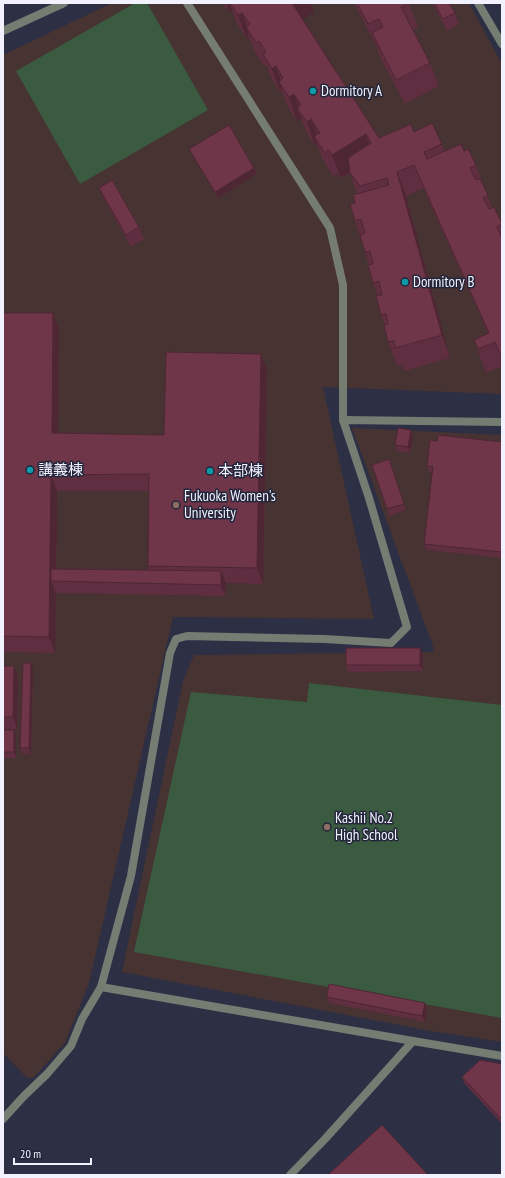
<svg xmlns="http://www.w3.org/2000/svg" width="505" height="1178" font-family="'PT Sans Narrow','Noto Sans JP',sans-serif">
  <style>
    .education { fill: #473331 }
    .green { fill: #3a5b40 }
    .lines { fill: none; stroke-linecap: round; stroke-linejoin: round }
    .service { stroke: #757d73; stroke-width: 8 }
    .minor { stroke: #757d73; stroke-width: 8 }
    .wall { fill: #5f2e40; fill-rule: evenodd }
    .shaded-wall { fill: #4e2634 }
    .building { fill: #6f364a; stroke: #4e2634 }
    .culture-dot { fill: #0f9aa8; stroke: #23253a; stroke-width: 1.5 }
    .education-dot { fill: #8d6e63; stroke: #23253a; stroke-width: 1.5 }
    .labels { text-anchor: middle; stroke-width: 3; stroke-linejoin: round; paint-order: stroke }
    .poi-label { font-size: 15px; fill: #f1f2fe; stroke: #23253a; text-anchor: start }
  </style>
  <rect width="100%" height="100%" fill="#2d2f45"/>
  <!-- education -->
  <g class="education">
    <path d="M112 3H469L502 64V394L323 387 374 619 173 617 89 983 65 1043 33 1078H27L3 1053V55Z"/>
    <path d="M352 428 502 435V1042L431 1031 122 972 183 681 194 655 433 652V646Z"/>
  </g>
  <!-- green -->
  <g class="green">
    <path d="M135 3H147L208 110 80 184 16 71Z"/>
    <path d="M309 683 502 705V1018L134 952 191 692 307 702Z"/>
  </g>
  <g class="lines">
    <!-- service -->
    <path class="service" d="M187 3 330 228 343 285V420"/>
    <!-- minor -->
    <g class="minor">
      <path d="M478 3 502 44"/>
      <path d="M3 31 64 3"/>
      <path d="M101 987 413 1041 502 1056"/>
      <path d="M3 1119 24 1096 47 1074 71 1046 82 1019 101 987 131 876 170 653 176 639 187 636 325 639 391 643 407 627 369 498 343 420 502 422"/>
      <path d="M290 1175 325 1139 413 1041"/>
    </g>
  </g>
  <!-- wall -->
  <g class="wall">
    <path d="M223 3H311L314 12 302 19 379 138 414 132 442 144 445 151H464L476 165 492 208 502 224V366L486 373 474 340 488 333 423 188 406 196 450 358 404 371 402 365 397 366 388 342 385 325 381 315 378 296 373 283 369 265 355 221V203L357 194 350 173 341 178 338 174 333 176 323 160 317 144 315 146 306 131 301 118 297 121 287 105 282 91 280 92 271 78 267 65 264 66 254 50 249 37 247 39 236 22 232 10 229 12Z"/>
    <path d="M354 3H409L418 27 413 29 430 63 439 86 405 104 380 57 377 47Z"/>
    <path d="M432 3H449L455 13 459 24 447 31Z"/>
    <path d="M189 149 254 168 256 174 218 198 192 155Z"/>
    <path d="M99 188 139 227 144 239 131 247 104 199Z"/>
    <path d="M3 313H53L59 330 58 433 164 435 261 354 267 370 263 584 226 583 225 596 56 593 55 653 3 652ZM57 491H149L148 566 149 570 56 569Z"/>
    <path d="M413 436 410 453 397 451 395 445Z"/>
    <path d="M437 441 502 442V558L426 550 424 544 432 473 429 472 427 466Z"/>
    <path d="M389 459 406 510 389 516 372 465Z"/>
    <path d="M423 654V671L348 672 346 665Z"/>
    <path d="M3 666 18 677 17 729H3Z"/>
    <path d="M33 670 31 754H23L20 748Z"/>
    <path d="M3 730 16 736V758H3Z"/>
    <path d="M327 997 427 1009 425 1022 329 1003Z"/>
    <path d="M502 1064V1124L464 1083 462 1077Z"/>
  </g>
  <!-- shaded-wall -->
  <g class="shaded-wall">
    <path d="M226 3H229L232 10 229 12Z"/>
    <path d="M291 3H311L314 12 298 22Z"/>
    <path d="M242 13 250 35 246 27 249 37 247 39 238 15Z"/>
    <path d="M276 66 284 90 279 82 282 91 280 92 272 69Z"/>
    <path d="M294 94 302 114 297 108 301 118 297 121 289 97Z"/>
    <path d="M311 119 320 143 314 136 317 144 315 146 307 122Z"/>
    <path d="M366 134 374 157 341 178 332 155Z"/>
    <path d="M254 168 256 174 218 198 215 192Z"/>
    <path d="M397 172 406 196 450 358 442 335Z"/>
    <path d="M53 313 59 330 58 449 52 433Z"/>
    <path d="M261 354 267 370 263 584 257 568Z"/>
    <path d="M411 430 413 436 410 453 408 447Z"/>
    <path d="M51 475 57 491 56 581H51L56 593 55 653 49 637Z"/>
    <path d="M221 571 226 583 225 596 221 585Z"/>
    <path d="M420 648 423 654V671L420 665Z"/>
    <path d="M31 663 33 670 31 754 29 748Z"/>
    <path d="M14 666 18 677 17 729 13 717Z"/>
    <path d="M14 730 16 736V758L14 752Z"/>
    <path d="M425 1003 427 1009 425 1022 422 1016Z"/>
  </g>
  <!-- building -->
  <g class="building">
    <path d="M230 3H292L379 138 411 124 414 132 432 123 442 144 424 152 427 159 461 144 464 151 468 149 476 165 470 168 476 180 480 179 488 195 483 198 489 209 494 207 502 224 497 227 502 238V358L495 342 478 349 474 340 489 333 414 165 397 172 442 335 395 348 394 341 388 342 384 325 388 324 386 314 381 315 376 296 382 295 379 281 373 283 368 265 373 264 370 251 365 252 360 235 365 233 361 219 355 221 350 204 355 203 353 195 389 185 387 178 360 186 350 173 348 158 371 143 366 134 332 155 329 150 325 153 314 136 320 133 311 119 307 122 297 108 301 105 294 94 289 97 279 82 283 78 276 66 272 69 263 54 266 52 259 41 256 43 246 27 250 24 242 13 238 15Z"/>
    <path d="M357 3H409L401 7 430 63 396 80 372 33 383 27 379 19 368 24Z"/>
    <path d="M434 3H449L455 13 443 19Z"/>
    <path d="M229 125 254 168 215 192 189 149Z"/>
    <path d="M112 180 139 227 126 235 99 188Z"/>
    <path d="M3 313H53L52 433 164 435 166 352 261 354 257 568 148 566 149 474 51 475 49 637 3 636Z"/>
    <path d="M398 428 411 430 408 447 395 445Z"/>
    <path d="M438 435 502 442V552L424 544 433 466H427L430 440 437 441Z"/>
    <path d="M389 459 404 504 387 509 372 465Z"/>
    <path d="M51 569 221 571V585L51 581Z"/>
    <rect x="346" y="648" width="74" height="17"/>
    <path d="M23 663H31L29 748H20Z"/>
    <path d="M3 666H14L13 717H3Z"/>
    <rect x="3" y="730" width="11" height="22"/>
    <path d="M329 984 425 1003 422 1016 327 997Z"/>
    <path d="M480 1060 502 1064V1120L462 1077Z"/>
    <path d="M382 1125 428 1175H328Z"/>
  </g>
  <!-- markers -->
  <g class="culture-dot">
    <circle cx="313" cy="91" r="4"/>
    <circle cx="405" cy="282" r="4"/>
    <circle cx="30" cy="470" r="4"/>
    <circle cx="210" cy="471" r="4"/>
  </g>
  <g class="education-dot">
    <circle cx="176" cy="505" r="4"/>
    <circle cx="327" cy="827" r="4"/>
  </g>
  <g class="labels">
    <!-- poi labels -->
    <g class="poi-label">
      <text x="321" y="96">Dormitory A</text>
      <text x="413" y="287">Dormitory B</text>
      <text x="38" y="475">講義棟</text>
      <text x="218" y="476">本部棟</text>
      <text x="184" y="501">Fukuoka Women's<tspan x="184" dy="17">University</tspan></text>
      <text x="335" y="823">Kashii No.2<tspan x="335" dy="17">High School</tspan></text>
    </g>
  </g>
  <!-- border -->
  <rect width="505" height="1178" fill="none" stroke="#f1f2fe" stroke-width="8"/>
  <!-- scale -->
  <path d="M14 1158v6h77v-6" fill="none" stroke="#f1f2fe" stroke-width="2"/>
  <text x="20" y="1158" font-size="12" fill="#f1f2fe" stroke="#23253a" stroke-width="3" paint-order="stroke">20 m</text>
</svg>
